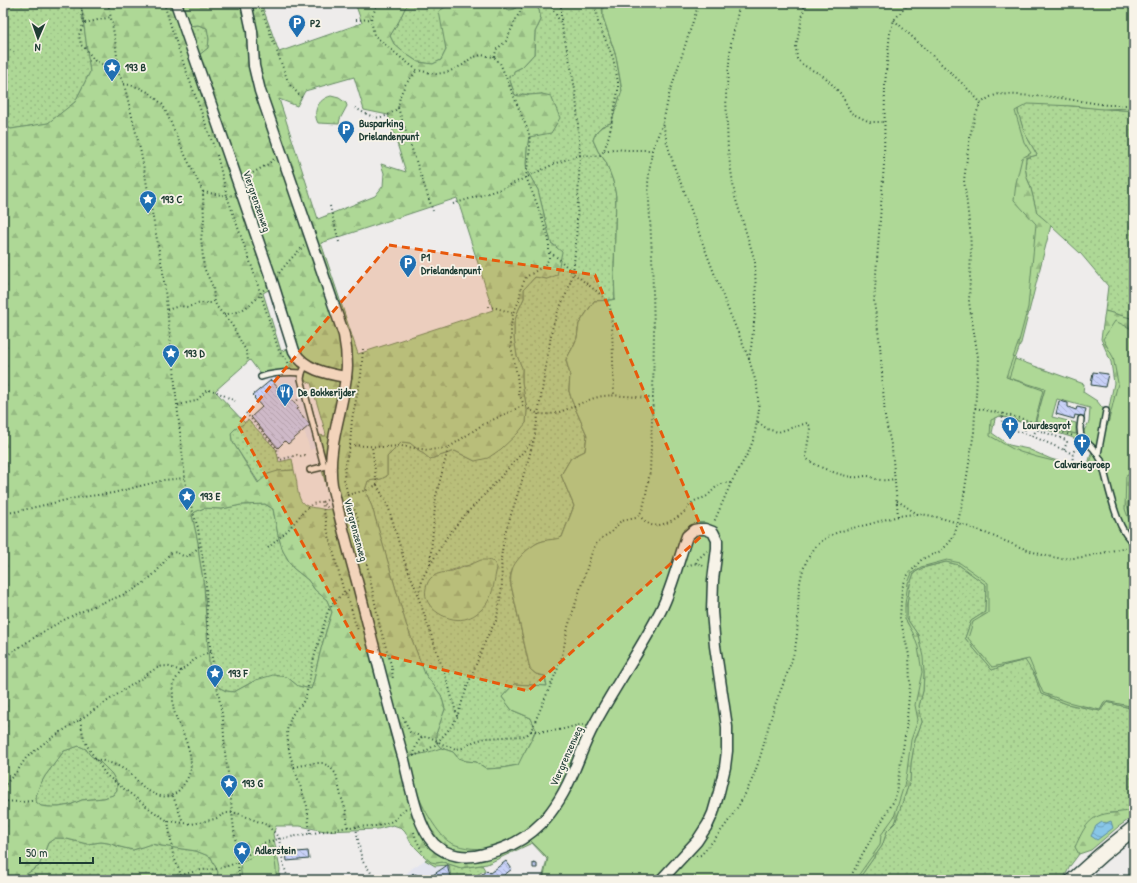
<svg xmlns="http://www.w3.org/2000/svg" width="1137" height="883" font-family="'Patrick Hand',sans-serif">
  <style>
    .built { fill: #e3e4ef }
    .grass { fill: url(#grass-dots); stroke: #668a65; fill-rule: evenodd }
    .forest { fill: url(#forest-firs); stroke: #668a65; fill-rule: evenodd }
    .green { fill: #aed896; stroke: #668a65 }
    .water { fill: url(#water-waves); stroke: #5e8fa0 }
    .building { fill: url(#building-back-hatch); stroke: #1f3d34 }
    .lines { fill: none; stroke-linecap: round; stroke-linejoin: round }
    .lane-casing { stroke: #1f3d34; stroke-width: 8 }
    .street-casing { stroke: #1f3d34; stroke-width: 13 }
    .secondary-casing { stroke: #1f3d34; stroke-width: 17 }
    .path { stroke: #1f3d34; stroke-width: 2; stroke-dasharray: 1 3; stroke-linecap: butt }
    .lane { stroke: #f7f3e8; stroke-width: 5 }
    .street { stroke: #f7f3e8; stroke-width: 10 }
    .secondary { stroke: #f7f3e8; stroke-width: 14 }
    .marked { fill: #e8590c; fill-opacity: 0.2; stroke: #e8590c; stroke-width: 3; stroke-dasharray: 8 5; stroke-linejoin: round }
    .labels { text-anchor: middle; stroke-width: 3.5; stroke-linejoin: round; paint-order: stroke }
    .poi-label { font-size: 11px; font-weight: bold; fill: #1f3d34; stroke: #f7f3e8; text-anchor: start }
    .street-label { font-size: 11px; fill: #1f3d34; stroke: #f7f3e8 }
  </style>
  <defs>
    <pattern id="grass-dots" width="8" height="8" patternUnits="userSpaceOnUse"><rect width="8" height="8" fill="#aed896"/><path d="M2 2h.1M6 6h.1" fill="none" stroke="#95ba82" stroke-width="1.8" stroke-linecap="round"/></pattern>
    <pattern id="forest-firs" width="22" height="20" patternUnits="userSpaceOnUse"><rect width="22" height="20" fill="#aed896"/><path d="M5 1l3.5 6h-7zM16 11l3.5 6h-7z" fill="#95ba82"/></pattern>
    <pattern id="water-waves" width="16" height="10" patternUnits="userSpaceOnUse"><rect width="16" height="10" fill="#88c6e8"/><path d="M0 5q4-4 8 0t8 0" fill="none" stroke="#6fa2bd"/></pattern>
    <pattern id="building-back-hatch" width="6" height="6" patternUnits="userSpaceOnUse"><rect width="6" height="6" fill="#c8d1f8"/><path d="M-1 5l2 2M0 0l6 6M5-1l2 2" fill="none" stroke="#abb4d5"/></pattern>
  </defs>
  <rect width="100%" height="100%" fill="#eeeceb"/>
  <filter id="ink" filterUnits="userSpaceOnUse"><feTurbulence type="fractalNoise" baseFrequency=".025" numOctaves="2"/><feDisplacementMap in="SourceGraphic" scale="8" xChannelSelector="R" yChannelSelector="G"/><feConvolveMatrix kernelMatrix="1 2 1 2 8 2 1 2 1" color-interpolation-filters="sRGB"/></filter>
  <g filter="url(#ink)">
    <!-- built -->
    <g class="built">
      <path d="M295 372 298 379 316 448 310 450 304 430 288 444 285 441 278 447 281 458 293 455 294 458 279 462 276 449 248 420 262 407 254 398 268 382 262 376Z"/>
      <path d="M425 860 432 865 449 864 450 870 452 878 454 880H403L405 876 411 869Z"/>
    </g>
    <!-- grass -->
    <g class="grass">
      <path d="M3 3H81L90 72 75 102 49 123 11 129 3 125Z"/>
      <path d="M410 3H454L447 6 446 50 441 60 433 64 418 62 403 52 394 44 390 36 399 21 405 8Z"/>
      <path d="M489 3H517L515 9 509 10Z"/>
      <path d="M532 3H603V17L616 56 622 91 611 123 602 126 596 132 598 151 606 162 613 180 616 196 614 273 615 299 611 300 594 301 579 324 577 338 573 347 566 360 570 374 569 391 572 401 587 435 585 451 571 458 561 475 574 506 562 537 559 539 544 541 537 543 525 552 510 578 511 585 530 669 536 674 545 676 547 687 514 684 512 710 531 718 536 729C531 742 524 752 519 765L502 768 487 769 476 762H466L458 758 453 752 441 748 436 742V734L445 709 441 695 425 674 406 624 372 507 365 490 368 481 381 479 387 476V457L402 442 410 443 430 459 455 451 475 461 526 423 527 410 522 382V368L517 356 514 338V323L518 311 524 298V289L535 277 547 279 557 247 551 243 538 190 527 171 526 164 527 148 529 137 551 132 542 94 529 95 522 94 519 96 515 95 509 78V75L514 71 522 67 534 54 535 32 541 20 539 10ZM464 566H470L497 568 495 575 428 583 432 577Z"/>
      <path d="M198 25 207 28 209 39 208 48 198 56 187 26Z"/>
      <path d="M1018 94 1062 105 1134 111V319L1105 311 1108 286 1081 254 1037 213 1030 185 1027 178 1025 167 1026 158 1037 155 1024 132 1018 112Z"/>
      <path d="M248 420 276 449 279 462 292 459 294 470 278 471 259 483 232 441 231 433 235 429Z"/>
      <path d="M1036 421C1050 427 1066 434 1082 434L1095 447 1098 455 1080 441 1071 437 1034 426Z"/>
      <path d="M1134 475V527L1128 508 1129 477Z"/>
      <path d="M265 504 273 509 278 535 283 551 293 568 308 580 315 590 327 600 332 612C327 628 322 644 318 661 315 671 315 680 311 689L298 686 287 677 256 680 234 692 226 691 220 688 214 683 212 678 209 664 204 586 199 556 198 543 192 515 195 512 204 508 222 509 241 505Z"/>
      <path d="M946 562 959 565 986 585 985 612 971 621 965 638 992 670 1006 665 1026 660 1035 676 1041 694 1067 704 1100 711 1107 702 1130 708 1134 704V808L1128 812 1109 813 1075 846 1079 854 1070 866 1065 876 1056 880H858L882 846 887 831 895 823 910 781 911 763 915 740 922 722 919 706 923 691 924 673 918 635 907 619V604L910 584 914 573 922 568Z"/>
      <path d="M79 746 86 749 90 755 101 763 112 774 117 783V790L113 795 104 798 82 800 70 805 59 807H49L41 806 36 802V796L39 787 45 776 64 751Z"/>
      <path d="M55 838H63L87 844 101 842 108 843 120 847 133 850 150 844 162 846 196 851 211 857 218 872 217 880H19L20 878 39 866 48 843Z"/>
      <path d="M427 859 436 863 443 862 461 868 482 865 485 870 477 875 481 880H454C450 876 450 870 449 865L435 866 425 860Z"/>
    </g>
    <!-- forest -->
    <g class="forest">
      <path d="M81 3H261L279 52 362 23 355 3H410L405 8 399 21 390 36 394 44 403 52 418 62 433 64 441 60 446 50 439 11 447 6 454 3H489L509 10 515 9 517 3H532L539 10 541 20 535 32 534 54 522 67 514 71 513 76 509 75V78L515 95 519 96 522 94 529 95 542 94 551 96 560 118 551 133 529 137 527 148 526 164 527 171 538 190 551 243 562 252 557 275 547 279 535 277 524 289V298L518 311 514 323V338L517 356 522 368V382L527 410 526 423 518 433 501 449 488 458 475 461 455 451 430 459 410 443 402 442 387 457V476L381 479 368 481 365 490 372 507 406 624 425 674 441 695 445 709 436 734V742L441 748 453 752 458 758 466 761 476 762 487 769 502 768 519 765C524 752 531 742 536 729L531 718 512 710 502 697 514 684 547 686 545 676 536 674 530 669 511 585C510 581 510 577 511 573 513 567 532 545 538 543 545 539 555 541 562 537L574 506 561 475 571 458 585 451 587 435 572 401 569 391 570 374 566 360 573 347 577 338 579 324 593 303 594 301 611 300 615 299 614 273 616 196 689 441 613 181 606 162 598 151 593 140C597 129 600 127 611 123L622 91 616 56 603 17V3H1134V111L1062 105 1018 94V112L1024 132 1037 155 1026 158 1025 167 1027 178 1030 185 1037 213 1051 225 1021 343 1015 359 1045 389 1034 426 999 416 995 419 992 433 1009 445 1028 449 1051 459 1079 467H1085L1089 461 1092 450 1106 423 1114 383 1111 362 1101 339 1105 311 1134 319V475L1129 477 1128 508 1134 527V704L1130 708 1107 702 1100 711 1067 704 1041 694 1035 676 1025 660 1006 665 992 670 965 638 971 621 985 612 986 585 959 565 946 562 922 568 914 573 910 584 907 604V619L918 635 923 657 924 673 923 691 919 706 922 722 915 740 911 763 910 781 895 823 887 831 882 846 858 880H542L547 859 532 843 487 864 461 868 443 862 436 863 431 862 424 856 411 843 405 831 402 828 393 825 378 829 325 831 300 826H276L273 834 280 869 279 880H217L218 872 211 857 196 851 162 846 151 844 133 850 120 847 108 843 101 842 87 844 63 838H55L48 843 39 866 20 878 19 880H3V125L11 129 48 123 75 102 90 72ZM198 25 207 28 209 39 208 48 198 56 187 26ZM354 77 364 110 388 115 406 172 381 164 384 173 383 186 375 196 318 219 279 99 297 106 305 91ZM457 198 493 310 358 354 321 243ZM270 289 288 349 281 351 263 293ZM250 360 262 376 295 372 298 379 332 508C326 511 323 509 317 508 301 507 299 500 297 486 297 480 295 475 294 470L278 471 268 474 258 483 232 441 231 433 235 429 245 423 215 391ZM305 381 311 383 326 434 325 436 319 435ZM265 504 273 509 278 535 283 551 293 568 308 580 315 590 327 600 332 612C327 628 322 644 318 661 315 671 315 680 311 689L298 686 287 677 273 675 256 680 234 692 226 691 220 688 214 683 212 678 209 664 204 586 199 556 198 543 192 515 195 512 204 508 222 509 241 505ZM79 746 86 749 90 755 101 763 112 774 117 783V790L113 795 104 798 82 800 70 805 59 807H49L41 806 36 802V796L39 787 45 776 64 751Z"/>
      <path d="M331 96 339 98 346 103 347 106 340 119 339 124 318 123C312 112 318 99 331 96Z"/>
      <path d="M481 560H488L494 562 497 568C494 579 494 593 487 603 483 609 475 616 468 618 450 625 421 608 426 588 427 584 429 579 432 577 437 573 446 572 452 571 462 568 472 564 481 560Z"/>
      <path d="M1134 808V816L1118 827 1091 850 1079 854 1075 847C1084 828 1089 814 1113 813 1121 812 1127 812 1134 808Z"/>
    </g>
    <!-- green -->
    <g class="green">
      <path d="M603 3H1134V108L1103 109 1073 106 1028 104 1015 111 1024 142 1031 153 1022 158 1016 183 1014 200 1036 224 1028 307 1019 341 1006 377 1043 390 1034 425 1000 416 991 420 990 436C1000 441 1009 448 1020 452 1041 459 1064 463 1086 469L1089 466 1095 447 1082 434 1089 422 1090 408 1057 399 1052 417 1076 423V434L1054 428 1036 421 1045 389 1009 378 1015 359 1084 384 1083 392 1097 401 1104 410 1103 434 1108 424 1118 383 1113 357 1103 339 1115 321 1134 330V472L1126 476 1125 509 1133 531H1134V702L1130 706 1105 701 1100 710 1068 702 1043 693 1029 659 992 667 968 638 973 622 988 613V583L960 563 947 560 921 567 912 573 908 583 905 604V619L913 633 918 647 922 672 915 705 918 720 911 740 906 779 894 817 881 835 880 845 855 880H543L548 858 525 835C516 842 505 844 494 847 480 850 464 849 451 843 439 837 421 805 417 792 412 781 410 768 406 757L426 753 441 748 453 752 458 758 466 761 476 762 487 769 502 768 518 765C524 752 531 742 536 730L531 718 512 710 502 697 514 684 547 686 545 676 536 674 530 669 511 585C510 579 511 573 513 567 518 557 533 543 543 541 549 539 556 540 562 537L574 506 561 475 571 458 585 451 587 435 572 401 569 391 570 374 566 360 573 347 577 338 579 324 593 303 594 301 611 300 615 299 614 273 616 196 613 181 606 162 598 151 593 140C597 129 600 127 611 123L622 91 616 56 603 17Z"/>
      <path d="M273 846 276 869V880H242L240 863Z"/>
    </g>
    <!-- water -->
    <path class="water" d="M1111 821 1113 828 1097 840 1091 836 1096 826 1102 822 1106 823Z"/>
    <!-- building -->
    <g class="building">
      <path d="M1093 372 1108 374 1105 387 1091 385Z"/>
      <path d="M271 380 287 398 289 397 299 408 297 409 310 425 288 444 285 441 278 448 251 417 262 407 254 398 255 397 253 395Z"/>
      <path d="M1059 401 1068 403V407L1076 410 1077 407 1086 409 1084 417 1075 415 1074 419 1056 414Z"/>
      <path d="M308 851 309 859 287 861 286 853Z"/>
      <path d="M506 861 512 869 503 876 505 880H484L481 875 487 870 490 873Z"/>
      <path d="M533 863 537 864V868H533Z"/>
      <path d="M446 865H448V869L451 880H428L427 879 446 866Z"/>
      <path d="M413 873 418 878 415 880 411 875Z"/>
      <path d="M416 874 419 878 416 880H407Z"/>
    </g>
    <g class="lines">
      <!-- lane casing -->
      <g class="lane-casing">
        <g id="lane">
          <path d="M306 364 302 373 301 379 324 466"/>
          <path d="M261 377C273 373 288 372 302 373"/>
          <path d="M1081 419 1080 428 1081 438C1090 444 1096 450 1101 460 1108 481 1115 530 1134 543"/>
          <path d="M1098 454 1106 411"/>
          <path d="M310 470 327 466"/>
        </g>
      </g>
      <!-- street casing -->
      <g class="street-casing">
        <g id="street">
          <path d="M176 3 272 281 294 351C303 369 327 374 346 377"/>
          <path d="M246 3 252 31 254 66 260 91 344 335C346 345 347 355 347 366 345 406 326 445 332 485 340 519 349 552 358 585 373 643 387 702 404 760 410 784 417 826 434 844 448 857 467 859 484 854 533 843 557 812 575 768 581 754 586 740 593 727 614 687 641 650 661 610 673 586 678 561 687 536L694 530 699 529H705L713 532 717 540V548L713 580 712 612 715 646 727 727V751L725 767 719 792 713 813 708 824 697 841 661 880"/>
        </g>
      </g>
      <!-- secondary casing -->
      <g class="secondary-casing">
        <path id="secondary" d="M1073 880 1102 854 1134 828"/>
      </g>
      <!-- path -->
      <g class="path">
        <path d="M80 3 84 23 79 35 81 45 86 49 95 61 102 64 118 67"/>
        <path d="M108 3 115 39 119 74 124 84 141 153 163 272 171 346 174 363 175 386 186 487 188 496 198 528 206 581 207 620 210 646 223 720 225 753 230 786 232 813 238 862 239 880"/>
        <path d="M164 3C178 52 197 99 214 147"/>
        <path d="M259 3 289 84 303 99"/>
        <path d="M377 3 376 7 371 19 374 35 400 57 417 70 436 74 448 72 463 65 471 58 481 55 494 57 500 63 529 133 530 149 526 177 537 204 549 240V259L544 266 526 277 521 288 519 301 513 313 511 326V346L517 375 519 394 524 405"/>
        <path d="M561 3V22"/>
        <path d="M699 3 669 95 663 123 667 143 675 169 685 193 703 244 726 304 749 359 757 386 759 410 754 438 749 451 731 483 714 522"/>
        <path d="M740 3 731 43 726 95 728 151 732 177 735 197 755 261 756 305 751 348 749 358"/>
        <path d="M805 3 796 47 797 59 803 65 825 77 841 94 851 113 870 122H885"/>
        <path d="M356 20 371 19"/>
        <path d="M894 20 965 86 981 103"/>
        <path d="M85 23 111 17"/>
        <path d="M3 46 7 49 14 52"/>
        <path d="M494 57 497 49 506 41 517 17 524 5 527 3"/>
        <path d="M124 84 130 85 140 88 150 93 163 105 186 157 193 171 203 192 204 221 201 238 204 268 213 287 214 301 217 307 232 325 247 353 248 361"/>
        <path d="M355 108C374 118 380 123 398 108L400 96 405 85 417 70"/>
        <path d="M398 108 433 211"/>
        <path d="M604 151 613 149 628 150H652"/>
        <path d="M217 155 227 196 243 242 252 267 279 351 288 362 289 366"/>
        <path d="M246 177 268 164 274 159"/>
        <path d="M203 192 227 196 233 195"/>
        <path d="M453 204 504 188 556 163 580 155 594 156 600 155 604 151 610 132 618 91V82L613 58 598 22 595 3"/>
        <path d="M330 206 339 242"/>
        <path d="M550 252 559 259 573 273 604 297 610 306 612 326 614 395"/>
        <path d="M279 273C287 263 295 254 304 246"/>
        <path d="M488 307 496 308 513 313"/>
        <path d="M167 310 179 306 188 307 200 303H211L214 301"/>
        <path d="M224 315C231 313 239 312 245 308 250 305 253 301 258 298L262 291 265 289"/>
        <path d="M363 349 361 376 352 419 350 445 345 465 344 479 348 495 357 516 380 627 392 668 393 680"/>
        <path d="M294 403 300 398"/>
        <path d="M178 405 196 401 207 390 215 391 235 401"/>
        <path d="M975 408C995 412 1014 416 1033 422 1047 427 1060 432 1074 436"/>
        <path d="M246 413 277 449 280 460 297 455 300 456 306 455"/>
        <path d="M1004 413 1002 423 1004 426 1032 436 1073 454"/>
        <path d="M758 422 767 429 778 432 807 423 810 426C810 437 806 447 806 458 816 467 839 475 852 477 857 478 862 476 867 476 870 476 873 478 876 479 883 481 888 480 895 479"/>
        <path d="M1024 434 1027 420"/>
        <path d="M1032 436 1035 432 1038 430 1066 440 1067 442 1064 450"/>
        <path d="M350 445 384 447 401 446 428 450 448 448 482 425 524 405C549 429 577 399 604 396 620 394 637 398 653 398"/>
        <path d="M1074 463C1072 459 1072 456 1074 451L1080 448"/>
        <path d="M377 485 388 506 404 560 418 594"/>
        <path d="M347 495 367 490 377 485 372 447"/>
        <path d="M327 500 322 502 328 508"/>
        <path d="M897 501C905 505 910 510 918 514"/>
        <path d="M3 513 14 512 75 498 113 493 164 480 185 478"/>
        <path d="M639 515C642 519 647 523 651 525 661 528 681 517 687 509 689 507 689 506 691 504 695 499 703 499 707 496 716 488 718 482 731 483"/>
        <path d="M898 516 892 449 885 417 880 345 874 302 884 164 885 84 890 32 894 20 909 3"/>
        <path d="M268 548 288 530 305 510 312 504 322 502 328 532 344 592 350 603 355 623 358 630"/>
        <path d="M696 563 698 559 707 551"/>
        <path d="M430 564 436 496 448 449"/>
        <path d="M687 566C693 563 700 562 705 568"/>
        <path d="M3 658C29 641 56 622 85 610 103 601 124 597 141 585 148 580 155 574 161 566 164 563 166 557 170 554 176 549 180 557 187 556 192 555 197 548 201 545"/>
        <path d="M457 716 449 687 418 596 423 577 446 538 463 517 484 495 533 441"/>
        <path d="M403 717 410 732 422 737H429L434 739 442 744 456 749 462 748 475 741 486 738 523 736 528 734 531 731 561 661 568 627 592 552 596 544 603 537 612 532 620 522 625 520 636 518 642 511 645 500 650 471 653 398 654 330 652 255 648 183 652 150 663 123"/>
        <path d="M80 720 84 739 89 749 106 775 154 812 168 821 192 824 215 819 226 813H237L267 825 275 833 279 839 283 862 286 873 290 880"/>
        <path d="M531 731C540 731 549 732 558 730 567 729 574 725 583 725"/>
        <path d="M413 756 426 751 435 745 450 728 457 717 467 687 487 637 496 621 499 607 502 584 501 557 505 533 520 487 534 440 552 329 558 311 568 290 573 273 576 243 580 155 576 95 571 67 561 23 549 3"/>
        <path d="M414 756C415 748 416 743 422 737"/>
        <path d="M95 759C106 761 118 765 127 771 134 776 140 785 147 790 166 802 177 797 187 779 199 757 180 732 174 711 173 707 173 701 173 696 173 692 172 687 173 684 175 680 179 675 181 671"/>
        <path d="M294 767 314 763H323L330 767 336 774 341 796 346 811 348 827 377 826 393 821 406 808"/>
        <path d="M3 787 18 770 26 758 43 744 145 676C161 664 163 664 181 671 190 663 199 655 211 652"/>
        <path d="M173 796 183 822"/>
        <path d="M3 801 22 802 38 800"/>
        <path d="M168 821 173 855 181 875"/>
        <path d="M356 827 360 852 363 862 370 871 374 880"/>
        <path d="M414 832 416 839 422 851"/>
        <path d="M310 834 307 806 290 755 288 744 287 730 291 717 296 709 302 704 306 696 313 661 328 611 333 603 346 591 351 589"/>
        <path d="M696 856 701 855C724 829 745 801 756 769 763 750 767 730 773 711 780 690 790 670 795 648 802 614 791 579 814 549 828 531 850 529 870 524 880 521 890 518 899 516 906 515 913 514 919 514 930 515 941 518 951 521 974 528 995 537 1017 546 1028 550 1040 555 1052 557 1075 562 1105 552 1127 547"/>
        <path d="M161 880 201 870 217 869 231 865 244 858 258 846 263 843 279 839 348 827"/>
        <path d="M849 880 863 853 895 799 906 730 910 684 909 655 900 618 902 588 907 576 922 559 941 551 950 542 955 533 963 501 974 432 978 357 969 302 971 251 970 229 964 180 970 136 975 116 981 103 990 97 999 94 1054 97 1107 105H1134"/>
      </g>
      <!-- lane -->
      <use href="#lane" class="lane"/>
      <!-- street -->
      <use href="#street" class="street"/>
      <!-- secondary -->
      <use href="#secondary" class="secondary"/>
    </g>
  </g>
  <!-- marked area -->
  <path class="marked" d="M389 245 595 275 704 534 528 691 360 649 238 425Z"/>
  <!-- icons -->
  <defs>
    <g id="parking-pin" transform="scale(0.9)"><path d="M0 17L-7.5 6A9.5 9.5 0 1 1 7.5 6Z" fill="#1f6fb2" stroke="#f7f3e8"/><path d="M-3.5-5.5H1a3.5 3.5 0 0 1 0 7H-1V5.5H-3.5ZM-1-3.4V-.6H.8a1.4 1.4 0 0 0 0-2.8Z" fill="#fff"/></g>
    <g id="sight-pin" transform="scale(0.9)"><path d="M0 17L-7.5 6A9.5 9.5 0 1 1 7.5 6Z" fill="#1f6fb2" stroke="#f7f3e8"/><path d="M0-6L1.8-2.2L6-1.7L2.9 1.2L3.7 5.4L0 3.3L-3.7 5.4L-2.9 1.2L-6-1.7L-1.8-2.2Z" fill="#fff"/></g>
    <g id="restaurant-pin" transform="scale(0.9)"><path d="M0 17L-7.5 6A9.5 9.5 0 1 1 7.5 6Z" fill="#1f6fb2" stroke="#f7f3e8"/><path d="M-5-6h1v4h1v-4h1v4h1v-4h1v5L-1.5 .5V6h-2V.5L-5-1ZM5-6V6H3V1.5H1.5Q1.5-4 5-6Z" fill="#fff"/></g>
    <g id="church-pin" transform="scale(0.9)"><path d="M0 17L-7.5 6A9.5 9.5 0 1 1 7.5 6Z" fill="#1f6fb2" stroke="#f7f3e8"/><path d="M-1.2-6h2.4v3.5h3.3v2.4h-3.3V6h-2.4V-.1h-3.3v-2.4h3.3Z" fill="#fff"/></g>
  </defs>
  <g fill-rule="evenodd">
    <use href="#parking-pin" x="297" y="23"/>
    <use href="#sight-pin" x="112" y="67"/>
    <use href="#parking-pin" x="346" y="129"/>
    <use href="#sight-pin" x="148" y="199"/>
    <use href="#parking-pin" x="408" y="263"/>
    <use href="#sight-pin" x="171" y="353"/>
    <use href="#restaurant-pin" x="285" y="392"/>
    <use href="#church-pin" x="1010" y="425"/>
    <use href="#church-pin" x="1082" y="442"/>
    <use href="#sight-pin" x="187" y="496"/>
    <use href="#sight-pin" x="215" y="673"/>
    <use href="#sight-pin" x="229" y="783"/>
    <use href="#sight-pin" x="242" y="850"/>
  </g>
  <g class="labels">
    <!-- poi labels -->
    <g class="poi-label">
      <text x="310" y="27">P2</text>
      <text x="125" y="71">193 B</text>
      <text x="359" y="127">Busparking<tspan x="359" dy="13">Drielandenpunt</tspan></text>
      <text x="161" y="203">193 C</text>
      <text x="421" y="261">P1<tspan x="421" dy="13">Drielandenpunt</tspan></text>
      <text x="184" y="357">193 D</text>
      <text x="298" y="396">De Bokkerijder</text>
      <text x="1023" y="429">Lourdesgrot</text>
      <text x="1082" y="468" text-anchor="middle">Calvariegroep</text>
      <text x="200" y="500">193 E</text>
      <text x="228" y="677">193 F</text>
      <text x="242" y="787">193 G</text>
      <text x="255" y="854">Adlerstein</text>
    </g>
    <!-- street labels -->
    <g class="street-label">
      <text transform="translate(257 201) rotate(71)" y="4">Viergrenzenweg</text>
      <text transform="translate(356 530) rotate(75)" y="4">Viergrenzenweg</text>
      <text transform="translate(566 756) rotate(-66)" y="4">Viergrenzenweg</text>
    </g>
  </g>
  <!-- margin -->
  <rect width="1137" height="883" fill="none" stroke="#f7f3e8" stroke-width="16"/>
  <rect x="8" y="8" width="1121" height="867" fill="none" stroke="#1f3d34" stroke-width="1.5" filter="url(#ink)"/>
  <!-- north arrow -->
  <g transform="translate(38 38) rotate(182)" stroke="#f7f3e8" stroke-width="3" paint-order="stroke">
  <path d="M0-3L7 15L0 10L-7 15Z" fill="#1f3d34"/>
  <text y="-6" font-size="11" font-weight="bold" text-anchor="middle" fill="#1f3d34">N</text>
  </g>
  <!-- scale -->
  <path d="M20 857v6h73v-6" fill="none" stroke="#1f3d34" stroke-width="2"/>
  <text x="26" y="857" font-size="12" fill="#1f3d34" stroke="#f7f3e8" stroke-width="3" paint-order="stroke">50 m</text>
</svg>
